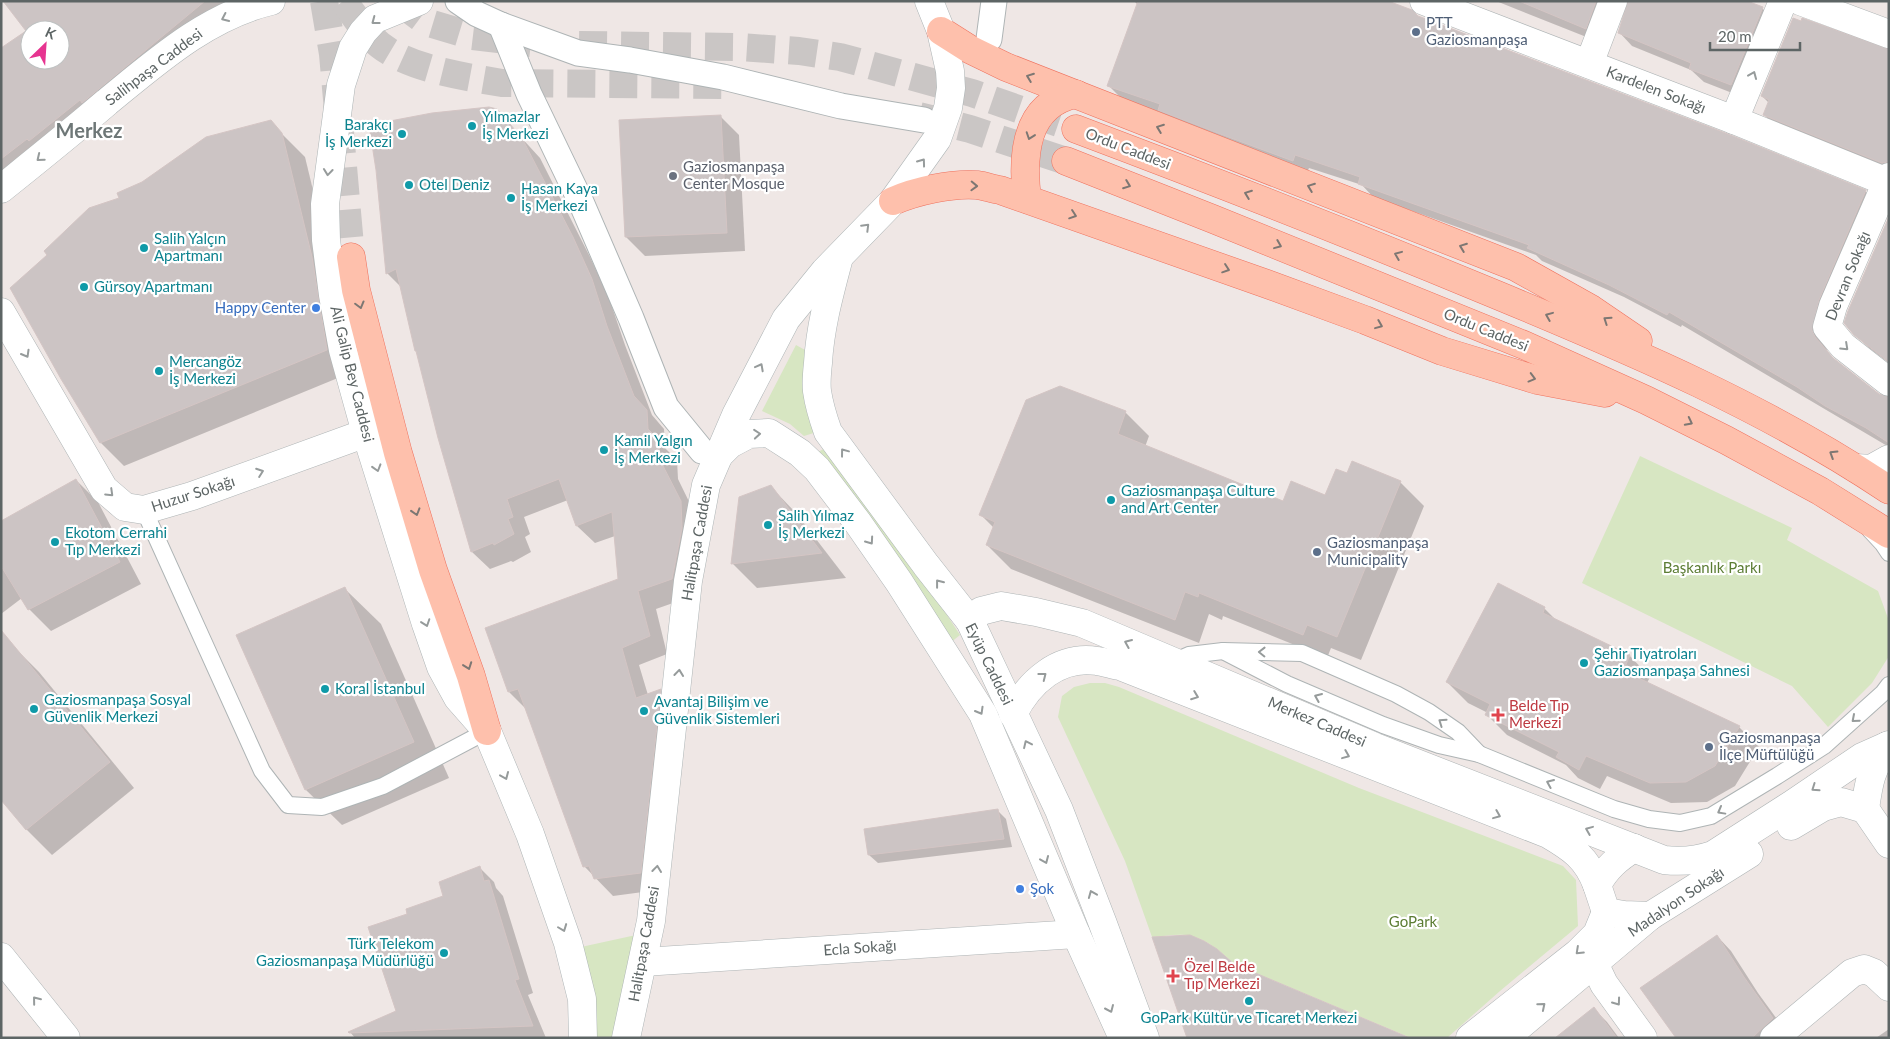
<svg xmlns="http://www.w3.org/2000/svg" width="1890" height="1039" font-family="Lato,sans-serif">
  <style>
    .green { fill: #d7e6c2 }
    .shadow { fill: #0003; fill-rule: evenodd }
    .building { fill: #ccc4c4; stroke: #d4c5c4; fill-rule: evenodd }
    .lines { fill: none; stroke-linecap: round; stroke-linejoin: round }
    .primary-tunnel { stroke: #cac6c5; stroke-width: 28; stroke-dasharray: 28 14; stroke-linecap: butt }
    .service-casing { stroke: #aeb4b5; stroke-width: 18 }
    .pedestrian-casing { stroke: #aeb4b5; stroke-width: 27 }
    .minor-casing { stroke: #aeb4b5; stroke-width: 29 }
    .tertiary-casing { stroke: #aeb4b5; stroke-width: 29 }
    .secondary-casing { stroke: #aeb5b6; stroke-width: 29 }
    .primary-casing { stroke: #ef715e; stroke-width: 29 }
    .service { stroke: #fff; stroke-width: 16 }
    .pedestrian { stroke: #fff; stroke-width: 25 }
    .minor { stroke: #fff; stroke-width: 28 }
    .tertiary { stroke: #fff; stroke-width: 28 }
    .secondary { stroke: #fff; stroke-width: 28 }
    .primary { stroke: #fec0ac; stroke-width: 28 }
    .oneway { stroke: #969b9b }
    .oneway2 { stroke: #7d7773 }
    .service-dot { fill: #5c6f8a; stroke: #fff; stroke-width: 2 }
    .culture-dot { fill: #0f9aa8; stroke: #fff; stroke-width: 2 }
    .worship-dot { fill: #6b7280; stroke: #fff; stroke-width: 2 }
    .shop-dot { fill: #3f7fe0; stroke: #fff; stroke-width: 2 }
    .health-dot { fill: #e0444e; stroke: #fff; stroke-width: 2 }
    .labels { text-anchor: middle; stroke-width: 4.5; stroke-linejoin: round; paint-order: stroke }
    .service-label { font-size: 15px; fill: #4e5e75; stroke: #fff; text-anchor: start }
    .street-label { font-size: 15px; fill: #5d6565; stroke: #fff }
    .culture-label { font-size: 15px; fill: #0d838f; stroke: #fff; text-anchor: start }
    .worship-label { font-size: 15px; fill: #5b616d; stroke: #fff; text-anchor: start }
    .shop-label { font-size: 15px; fill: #366cbe; stroke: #fff; text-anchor: end }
    .park-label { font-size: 15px; fill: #5c7d34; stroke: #fff }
    .health-label { font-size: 15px; fill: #be3a42; stroke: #fff; text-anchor: start }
    .district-label { font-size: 20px; font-weight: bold; fill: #6e7777; stroke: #fff }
  </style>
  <rect width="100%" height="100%" fill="#efe7e5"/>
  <!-- green -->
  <g class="green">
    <path d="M796 345 805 350 803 387 807 413 817 432 804 436 790 424 762 411Z"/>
    <path d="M827 447 907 554 960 635 950 643 818 452Z"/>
    <path d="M1640 456 1792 528 1787 540 1878 591 1889 621V656L1872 683 1828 727 1792 686 1582 583Z"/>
    <path d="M1090 683H1105L1119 687 1359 788 1563 866 1576 880 1578 926 1500 991 1447 1038H1411L1234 964C1222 953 1209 940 1191 936 1180 933 1164 936 1152 937L1125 861 1058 717 1062 696 1074 687Z"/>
    <path d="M636 935 612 1038H596L597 1028 581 947Z"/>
  </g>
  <!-- shadow -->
  <g class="shadow">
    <path d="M8 1H240L1 187V49L28 31ZM30 30H60V60H30Z"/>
    <path d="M1134 1H1384L1418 17 1727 136 1865 191 1879 205 1824 344 1828 352 1838 364 1879 395 1889 398V447L1682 325 1681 327 1624 297 1542 261 1536 255 1373 197 1362 185 1309 168 1307 173 1173 123 1164 114 1122 99 1109 86 1138 5Z"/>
    <path d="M1496 1H1618L1599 42Z"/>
    <path d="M1744 1 1763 9 1776 22 1745 98 1704 82 1691 70 1632 46 1619 32Z"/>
    <path d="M1889 50V173L1778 128 1764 115 1769 103 1762 96Z"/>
    <path d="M496 110 540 158 590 257 609 298 625 345 652 415 664 429 665 448 677 460 678 479 698 520 690 597 656 609 667 654 639 665 648 695 660 690 678 708 658 890 613 896 584 866 526 709 509 692 619 580 615 536 595 543 577 526 568 500 524 517 530 534 525 537 531 552 513 562 511 561 490 569 472 552 440 437 402 288 387 273Z"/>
    <path d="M721 117 739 135 745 251 645 256 626 237Z"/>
    <path d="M270 122 305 157 335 281 350 373 124 466 101 443 62 378 120 199Z"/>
    <path d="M1889 220V363L1869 348 1855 334Z"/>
    <path d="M1125 412 1149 436 1145 447 1283 503 1326 497 1348 475 1400 482 1424 506 1361 660 1331 648 1327 658 1223 616 1222 620 1209 614 1199 643 1011 569 987 545 994 528 981 515Z"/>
    <path d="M76 480 98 502 141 584 51 631 29 609 22 598 1 614V523Z"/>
    <path d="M771 487 796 513 846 578 757 588 732 563Z"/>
    <path d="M345 589 381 624 449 778 342 825 306 790 238 636Z"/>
    <path d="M1544 608 1557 621 1630 656 1650 677 1647 683 1739 727 1759 747 1735 786 1707 802 1671 803 1607 776 1600 789 1578 778 1566 765 1507 735 1487 715 1488 713 1468 703 1447 682Z"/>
    <path d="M14 647 39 672 134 788 52 855 27 830 1 798Z"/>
    <path d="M997 810 1006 819 1012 847 878 863 869 855 866 830Z"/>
    <path d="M480 868 494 882 496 888 503 896 533 993 528 995 546 1038H355L350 1032 397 1011 408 915 444 897Z"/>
    <path d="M1717 936 1731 951 1758 993 1787 1033 1782 1038H1677Z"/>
    <path d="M1594 1009 1607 1022 1619 1038H1557Z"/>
    <path d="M1889 1029V1038H1876Z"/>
  </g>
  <!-- building -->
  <g class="building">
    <path d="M3 1H205L82 103 80 100 29 141 27 139 1 159V48L26 31ZM30 30H60V60H30Z"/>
    <path d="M1138 1H1388L1412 10 1418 16 1728 134 1866 190 1819 300 1812 330 1815 337 1833 358 1879 394 1889 397V443L1866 428 1825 406 1797 387 1669 312 1667 315 1609 285 1527 248 1529 245 1358 184 1360 177 1295 155 1293 161 1215 132 1158 110 1160 104 1107 86Z"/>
    <path d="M1519 1H1596L1586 29Z"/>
    <path d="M1628 1H1747L1763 7 1731 85 1689 69 1691 63 1618 33Z"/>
    <path d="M1793 18 1801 21 1802 18 1889 49V162L1882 163 1763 115 1769 100 1761 96Z"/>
    <path d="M489 107 497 109 522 138 573 237 592 279 607 326 634 396 647 410 648 429 659 440 660 460 681 501 682 528 672 579 638 591 650 636 622 648 636 698 661 689 641 873 594 879 589 866 583 867 518 689 508 692 485 628 618 579 612 512 576 526 559 479 507 499 513 517 508 519 514 534 494 545 493 543 471 552 438 438 416 351H415L396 269 386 274 376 170 369 125 432 113Z"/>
    <path d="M721 115 727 233 625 237 619 120Z"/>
    <path d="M271 120 282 133 312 257 327 350 100 443 61 379 10 288 47 255 44 251 89 208 119 198 117 193 142 182 206 137Z"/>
    <path d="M1889 217V362L1854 335 1844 323 1848 311Z"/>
    <path d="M1060 386 1126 411 1118 434 1283 501 1291 481 1325 495 1336 469 1347 473 1352 461 1401 481 1337 637 1307 625 1303 635 1199 593 1198 597 1185 592 1175 620 986 545 995 522 979 515 1026 400Z"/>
    <path d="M76 479 120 562 28 610 1 566V521Z"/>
    <path d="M771 485 822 553 731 564 739 497Z"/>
    <path d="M1498 583 1545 607 1543 613 1630 655 1625 667 1632 670 1630 674 1740 726 1715 766 1686 782 1650 783 1586 756 1579 770 1556 757 1559 752 1485 715 1490 704 1446 682Z"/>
    <path d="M345 587 414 742 305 790 236 635Z"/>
    <path d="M1 630 110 762 26 830 1 800Z"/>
    <path d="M998 809 1004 839 868 855 864 829Z"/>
    <path d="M480 866 484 881 489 880 519 979 515 980 533 1026 349 1033 348 1032 396 1011 368 927 407 914 406 909 443 896 439 882Z"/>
    <path d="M1190 935 1204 941 1217 949 1234 964 1410 1038H1187L1152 937Z"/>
    <path d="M1717 935 1744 977 1773 1018 1752 1038H1676L1640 988Z"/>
    <path d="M1594 1007 1617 1038H1555Z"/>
  </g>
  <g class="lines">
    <!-- primary-tunnel -->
    <g class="primary-tunnel">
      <path d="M324 1 333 54 351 257"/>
      <path d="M343 1C353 13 361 27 372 38 401 68 462 76 502 83L729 85"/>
      <path d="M398 1 426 22 472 36 531 43"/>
      <path d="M579 45 738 47 799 51 840 57 972 93 1076 129"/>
      <path d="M919 116 970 129 1066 161"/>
    </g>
    <!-- service casing -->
    <g class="service-casing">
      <g id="service">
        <path d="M144 510 262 771 288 805 322 807 383 786 487 731"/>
        <path d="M1870 530 1883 544 1889 553"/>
        <path d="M1223 651 1287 684 1383 725 1439 745 1479 754 1614 809 1649 819 1680 823 1711 816 1777 776 1824 746 1883 693 1889 685"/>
        <path d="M1173 662 1189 655 1223 651 1302 653 1396 694 1429 712 1458 732 1479 754"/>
      </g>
    </g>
    <!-- pedestrian casing -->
    <g class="pedestrian-casing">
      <g id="pedestrian">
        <path d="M458 1 477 14 501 25 578 53 630 60 723 77 841 106 924 120"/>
        <path d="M501 25 529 94 581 202 631 318 666 407 702 451"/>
        <path d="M989 39 994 1"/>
      </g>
    </g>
    <!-- minor casing -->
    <g class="minor-casing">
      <g id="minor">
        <path d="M1424 1 1734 120 1887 182"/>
        <path d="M1589 64 1613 1"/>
        <path d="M1734 120 1783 1"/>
        <path d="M1889 177 1833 306 1827 327 1843 346 1889 382"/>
        <path d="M1 312 104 489 125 507 144 510 192 496 366 433"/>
        <path d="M1856 468 1871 469 1889 459"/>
        <path d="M970 621 981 611 1001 606 1036 612 1082 623 1375 747 1664 860C1682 862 1696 861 1713 855L1791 805 1862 757 1889 745"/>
        <path d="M1013 714C1029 682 1059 655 1097 661 1105 662 1113 665 1120 666L1548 834C1572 848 1587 858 1597 885 1600 894 1603 903 1606 912L1624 915 1650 916"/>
        <path d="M1865 809C1869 780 1871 770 1887 746"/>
        <path d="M1865 809 1889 844"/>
        <path d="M1791 826 1823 807 1841 802 1865 809"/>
        <path d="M1597 885C1606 868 1618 858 1634 848"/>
        <path d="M1 957 66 1038"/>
        <path d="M643 962 1076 934"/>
        <path d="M1594 963 1604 984 1643 1038"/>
        <path d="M1470 1038 1578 953 1597 934 1606 912"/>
        <path d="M1505 1038 1650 916 1749 854"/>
        <path d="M1774 1038 1852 973 1864 969 1874 973 1889 987"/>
      </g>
    </g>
    <!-- tertiary casing -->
    <g class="tertiary-casing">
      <path id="tertiary" d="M1800 1 1889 34"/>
    </g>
    <!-- secondary casing -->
    <g class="secondary-casing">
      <g id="secondary">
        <path d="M419 1 375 19 363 32 353 48 341 85 325 204 326 240 333 295 343 350 366 433 426 624 441 667 458 698 487 731 530 834 568 943 582 999 583 1038"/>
        <path d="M1 189C37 160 72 132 107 102 156 62 207 16 271 1"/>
        <path d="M838 261C829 295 820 328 818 363 817 372 816 382 817 391 819 405 823 418 828 432L926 565 970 621 1059 810 1103 924 1145 1038"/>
        <path d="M717 457 730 444 749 434 769 433 800 453 817 469 858 523 899 582 983 714 1076 934 1123 1038"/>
        <path d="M626 1038 651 921 688 581 706 485 736 415 786 319 825 271 893 201 937 139 948 108 951 88 950 71 941 31 929 1"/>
      </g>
    </g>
    <!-- primary casing -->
    <g class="primary-casing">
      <g id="primary">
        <path d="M941 31 971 50 1006 67 1516 267 1591 309 1638 341"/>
        <path d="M1076 129C1217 182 1357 237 1497 295 1632 351 1767 408 1889 490"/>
        <path d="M1066 161 1213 219 1524 345 1646 400 1726 440 1820 491 1889 534"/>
        <path d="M1027 199C1022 157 1024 104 1076 94"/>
        <path d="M893 201C916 191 952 183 977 185 985 186 993 189 1000 190L1267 284 1365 320 1442 351 1537 380 1605 393"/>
        <path d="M351 257 356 290 398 453 433 570 471 676 487 731"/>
      </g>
    </g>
    <!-- service -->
    <use href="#service" class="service"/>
    <!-- pedestrian -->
    <use href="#pedestrian" class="pedestrian"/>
    <!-- minor -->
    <use href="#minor" class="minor"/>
    <!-- tertiary -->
    <use href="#tertiary" class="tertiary"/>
    <!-- secondary -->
    <use href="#secondary" class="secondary"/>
    <!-- primary -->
    <use href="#primary" class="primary"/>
  </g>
  <!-- one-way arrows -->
  <defs><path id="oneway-chevron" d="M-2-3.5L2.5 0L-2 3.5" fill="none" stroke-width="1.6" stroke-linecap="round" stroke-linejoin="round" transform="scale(1.25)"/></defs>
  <g class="oneway">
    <use href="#oneway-chevron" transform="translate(225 18) rotate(155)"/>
    <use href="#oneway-chevron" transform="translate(375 21) rotate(143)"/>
    <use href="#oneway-chevron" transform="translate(1753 75) rotate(-67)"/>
    <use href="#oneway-chevron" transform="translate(40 158) rotate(141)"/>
    <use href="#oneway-chevron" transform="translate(922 162) rotate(-54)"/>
    <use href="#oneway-chevron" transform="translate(328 172) rotate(96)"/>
    <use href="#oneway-chevron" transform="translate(866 227) rotate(-45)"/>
    <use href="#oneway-chevron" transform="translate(1845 347) rotate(43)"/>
    <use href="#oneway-chevron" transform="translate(26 354) rotate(60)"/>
    <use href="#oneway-chevron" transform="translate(760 367) rotate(-62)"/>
    <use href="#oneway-chevron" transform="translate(757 434) rotate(-5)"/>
    <use href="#oneway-chevron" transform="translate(844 452) rotate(-127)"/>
    <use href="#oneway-chevron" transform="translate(377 468) rotate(73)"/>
    <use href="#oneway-chevron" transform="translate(260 472) rotate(-20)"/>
    <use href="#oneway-chevron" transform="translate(110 493) rotate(44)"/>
    <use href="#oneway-chevron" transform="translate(870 541) rotate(55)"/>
    <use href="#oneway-chevron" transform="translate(939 583) rotate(-128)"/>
    <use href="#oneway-chevron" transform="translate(426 623) rotate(71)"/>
    <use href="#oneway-chevron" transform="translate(1128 643) rotate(-157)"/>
    <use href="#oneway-chevron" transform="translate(1262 652) rotate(-179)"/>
    <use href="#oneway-chevron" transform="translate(679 673) rotate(-84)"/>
    <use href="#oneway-chevron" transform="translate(1043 676) rotate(-38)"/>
    <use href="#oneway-chevron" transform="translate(1195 696) rotate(21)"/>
    <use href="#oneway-chevron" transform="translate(1318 697) rotate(-157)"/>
    <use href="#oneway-chevron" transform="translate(980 711) rotate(60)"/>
    <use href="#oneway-chevron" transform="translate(1855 719) rotate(139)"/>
    <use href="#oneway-chevron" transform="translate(1442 722) rotate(-145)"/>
    <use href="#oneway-chevron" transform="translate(1027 744) rotate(-115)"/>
    <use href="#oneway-chevron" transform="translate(1346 755) rotate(22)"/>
    <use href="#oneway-chevron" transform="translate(505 776) rotate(67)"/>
    <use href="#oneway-chevron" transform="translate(1550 783) rotate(-157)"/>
    <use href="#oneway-chevron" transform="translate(1815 788) rotate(145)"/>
    <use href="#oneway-chevron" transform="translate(1721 811) rotate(151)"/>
    <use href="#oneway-chevron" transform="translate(1497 815) rotate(22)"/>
    <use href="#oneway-chevron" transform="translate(1589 830) rotate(-158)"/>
    <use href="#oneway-chevron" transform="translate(1045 860) rotate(67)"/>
    <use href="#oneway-chevron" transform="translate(657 869) rotate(-83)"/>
    <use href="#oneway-chevron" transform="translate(1092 894) rotate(-112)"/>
    <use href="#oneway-chevron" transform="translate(563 928) rotate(69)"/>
    <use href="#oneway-chevron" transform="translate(1579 951) rotate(137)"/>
    <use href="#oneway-chevron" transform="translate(36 1000) rotate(-129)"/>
    <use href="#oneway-chevron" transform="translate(1617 1002) rotate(54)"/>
    <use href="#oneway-chevron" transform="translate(1542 1006) rotate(-40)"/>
    <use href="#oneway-chevron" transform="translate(1110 1009) rotate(66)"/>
  </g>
  <g class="oneway2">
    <use href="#oneway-chevron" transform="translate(1030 77) rotate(-159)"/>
    <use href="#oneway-chevron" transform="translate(1160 128) rotate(-159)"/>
    <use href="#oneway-chevron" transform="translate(1030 136) rotate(109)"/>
    <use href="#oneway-chevron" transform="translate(1127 185) rotate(21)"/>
    <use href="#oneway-chevron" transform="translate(974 186) rotate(2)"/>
    <use href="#oneway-chevron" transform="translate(1311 187) rotate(-159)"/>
    <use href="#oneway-chevron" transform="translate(1248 194) rotate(-159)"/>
    <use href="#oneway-chevron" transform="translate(1073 215) rotate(19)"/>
    <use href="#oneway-chevron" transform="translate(1278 245) rotate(22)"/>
    <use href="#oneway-chevron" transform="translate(1463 247) rotate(-159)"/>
    <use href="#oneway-chevron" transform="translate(1398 255) rotate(-158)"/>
    <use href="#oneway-chevron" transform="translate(1226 269) rotate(19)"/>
    <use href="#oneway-chevron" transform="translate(360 305) rotate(75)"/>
    <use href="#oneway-chevron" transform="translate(1549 316) rotate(-158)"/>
    <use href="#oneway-chevron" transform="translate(1607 320) rotate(-146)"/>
    <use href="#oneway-chevron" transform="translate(1379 325) rotate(22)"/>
    <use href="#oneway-chevron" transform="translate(1532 378) rotate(15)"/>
    <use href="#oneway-chevron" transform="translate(1689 422) rotate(27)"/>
    <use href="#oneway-chevron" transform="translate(1833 454) rotate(-148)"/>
    <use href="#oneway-chevron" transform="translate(416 512) rotate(73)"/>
    <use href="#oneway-chevron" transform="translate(468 666) rotate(70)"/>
  </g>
  <!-- markers -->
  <g class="service-dot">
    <circle cx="1416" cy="32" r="5"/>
    <circle cx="1317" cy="552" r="5"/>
    <circle cx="1709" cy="747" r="5"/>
  </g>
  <g class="culture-dot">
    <circle cx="472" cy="126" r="5"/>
    <circle cx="402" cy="134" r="5"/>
    <circle cx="409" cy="185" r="5"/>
    <circle cx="511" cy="198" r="5"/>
    <circle cx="144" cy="248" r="5"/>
    <circle cx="84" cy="287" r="5"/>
    <circle cx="159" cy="371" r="5"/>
    <circle cx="604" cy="450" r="5"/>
    <circle cx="1111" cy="500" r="5"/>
    <circle cx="768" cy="525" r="5"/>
    <circle cx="55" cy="542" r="5"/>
    <circle cx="1584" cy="663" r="5"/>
    <circle cx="325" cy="689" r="5"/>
    <circle cx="34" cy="709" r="5"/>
    <circle cx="644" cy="711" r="5"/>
    <circle cx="444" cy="953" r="5"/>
    <circle cx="1249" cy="1001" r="5"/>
  </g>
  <circle class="worship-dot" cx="673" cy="176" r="5"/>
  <g class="shop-dot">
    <circle cx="316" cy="308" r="5"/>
    <circle cx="1020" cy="889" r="5"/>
  </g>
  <g class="health-dot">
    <path d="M1495.5 707.5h5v5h5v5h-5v5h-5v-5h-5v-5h5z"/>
    <path d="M1170.5 968.5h5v5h5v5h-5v5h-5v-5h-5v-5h5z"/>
  </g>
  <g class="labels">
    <!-- service labels -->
    <g class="service-label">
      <text x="1426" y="28">PTT<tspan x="1426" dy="17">Gaziosmanpaşa</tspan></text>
      <text x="1327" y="548">Gaziosmanpaşa<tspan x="1327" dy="17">Municipality</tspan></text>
      <text x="1719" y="743">Gaziosmanpaşa<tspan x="1719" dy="17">İlçe Müftülüğü</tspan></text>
    </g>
    <!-- street labels -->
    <g class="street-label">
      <text transform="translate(154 67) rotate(-37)" y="5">Salihpaşa Caddesi</text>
      <text transform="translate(1656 90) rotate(21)" y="5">Kardelen Sokağı</text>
      <text transform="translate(1128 149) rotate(21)" y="5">Ordu Caddesi</text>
      <text transform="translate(1848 276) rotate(-68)" y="5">Devran Sokağı</text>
      <text transform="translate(1486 330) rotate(22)" y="5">Ordu Caddesi</text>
      <text transform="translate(352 374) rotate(76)" y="5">Ali Galip Bey Caddesi</text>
      <text transform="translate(193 494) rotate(-18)" y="5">Huzur Sokağı</text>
      <text transform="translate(697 543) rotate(-80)" y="5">Halitpaşa Caddesi</text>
      <text transform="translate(989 664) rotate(64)" y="5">Eyüp Caddesi</text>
      <text transform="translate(1317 722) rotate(23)" y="5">Merkez Caddesi</text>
      <text transform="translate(1676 902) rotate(-34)" y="5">Madalyon Sokağı</text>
      <text transform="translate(644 944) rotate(-80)" y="5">Halitpaşa Caddesi</text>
      <text transform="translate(860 948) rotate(-4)" y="5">Ecla Sokağı</text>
    </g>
    <!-- culture labels -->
    <g class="culture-label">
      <text x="482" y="122">Yılmazlar<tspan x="482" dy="17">İş Merkezi</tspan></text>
      <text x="392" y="130" text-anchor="end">Barakçı<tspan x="392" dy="17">İş Merkezi</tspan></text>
      <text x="419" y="190">Otel Deniz</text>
      <text x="521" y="194">Hasan Kaya<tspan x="521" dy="17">İş Merkezi</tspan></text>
      <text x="154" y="244">Salih Yalçın<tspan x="154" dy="17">Apartmanı</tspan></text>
      <text x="94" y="292">Gürsoy Apartmanı</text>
      <text x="169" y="367">Mercangöz<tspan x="169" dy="17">İş Merkezi</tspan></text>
      <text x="614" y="446">Kamil Yalgın<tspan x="614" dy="17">İş Merkezi</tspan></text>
      <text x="1121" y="496">Gaziosmanpaşa Culture<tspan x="1121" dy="17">and Art Center</tspan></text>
      <text x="778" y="521">Salih Yılmaz<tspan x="778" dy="17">İş Merkezi</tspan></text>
      <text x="65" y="538">Ekotom Cerrahi<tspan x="65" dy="17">Tıp Merkezi</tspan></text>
      <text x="1594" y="659">Şehir Tiyatroları<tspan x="1594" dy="17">Gaziosmanpaşa Sahnesi</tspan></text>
      <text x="335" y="694">Koral İstanbul</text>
      <text x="44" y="705">Gaziosmanpaşa Sosyal<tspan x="44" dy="17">Güvenlik Merkezi</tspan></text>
      <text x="654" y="707">Avantaj Bilişim ve<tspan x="654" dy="17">Güvenlik Sistemleri</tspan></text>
      <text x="434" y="949" text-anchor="end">Türk Telekom<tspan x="434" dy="17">Gaziosmanpaşa Müdürlüğü</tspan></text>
      <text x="1249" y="1023" text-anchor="middle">GoPark Kültür ve Ticaret Merkezi</text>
    </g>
    <!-- worship labels -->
    <g class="worship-label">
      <text x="683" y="172">Gaziosmanpaşa<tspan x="683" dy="17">Center Mosque</tspan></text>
    </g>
    <!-- shop labels -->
    <g class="shop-label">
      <text x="306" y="313">Happy Center</text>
      <text x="1030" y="894" text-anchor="start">Şok</text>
    </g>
    <!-- park labels -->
    <g class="park-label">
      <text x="1712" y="573">Başkanlık Parkı</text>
      <text x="1413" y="927">GoPark</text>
    </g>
    <!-- health labels -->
    <g class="health-label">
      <text x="1509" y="711">Belde Tıp<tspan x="1509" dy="17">Merkezi</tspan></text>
      <text x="1184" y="972">Özel Belde<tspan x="1184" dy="17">Tıp Merkezi</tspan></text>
    </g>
    <!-- district labels -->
    <g class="district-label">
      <text x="89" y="138">Merkez</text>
    </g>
  </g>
  <!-- border -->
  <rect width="1890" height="1039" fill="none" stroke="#5d6565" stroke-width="5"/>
  <!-- north arrow -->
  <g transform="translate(45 45) rotate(25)"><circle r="24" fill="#ffffff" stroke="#bec1c1"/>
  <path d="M0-4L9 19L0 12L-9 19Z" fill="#e63490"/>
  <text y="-8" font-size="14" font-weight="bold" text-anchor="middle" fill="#5d6565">K</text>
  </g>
  <!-- scale -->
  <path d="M1710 42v8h90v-8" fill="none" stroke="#5d6565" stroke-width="2.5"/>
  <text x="1718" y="42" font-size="15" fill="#5d6565" stroke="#ffffff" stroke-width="4" paint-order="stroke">20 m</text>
</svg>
